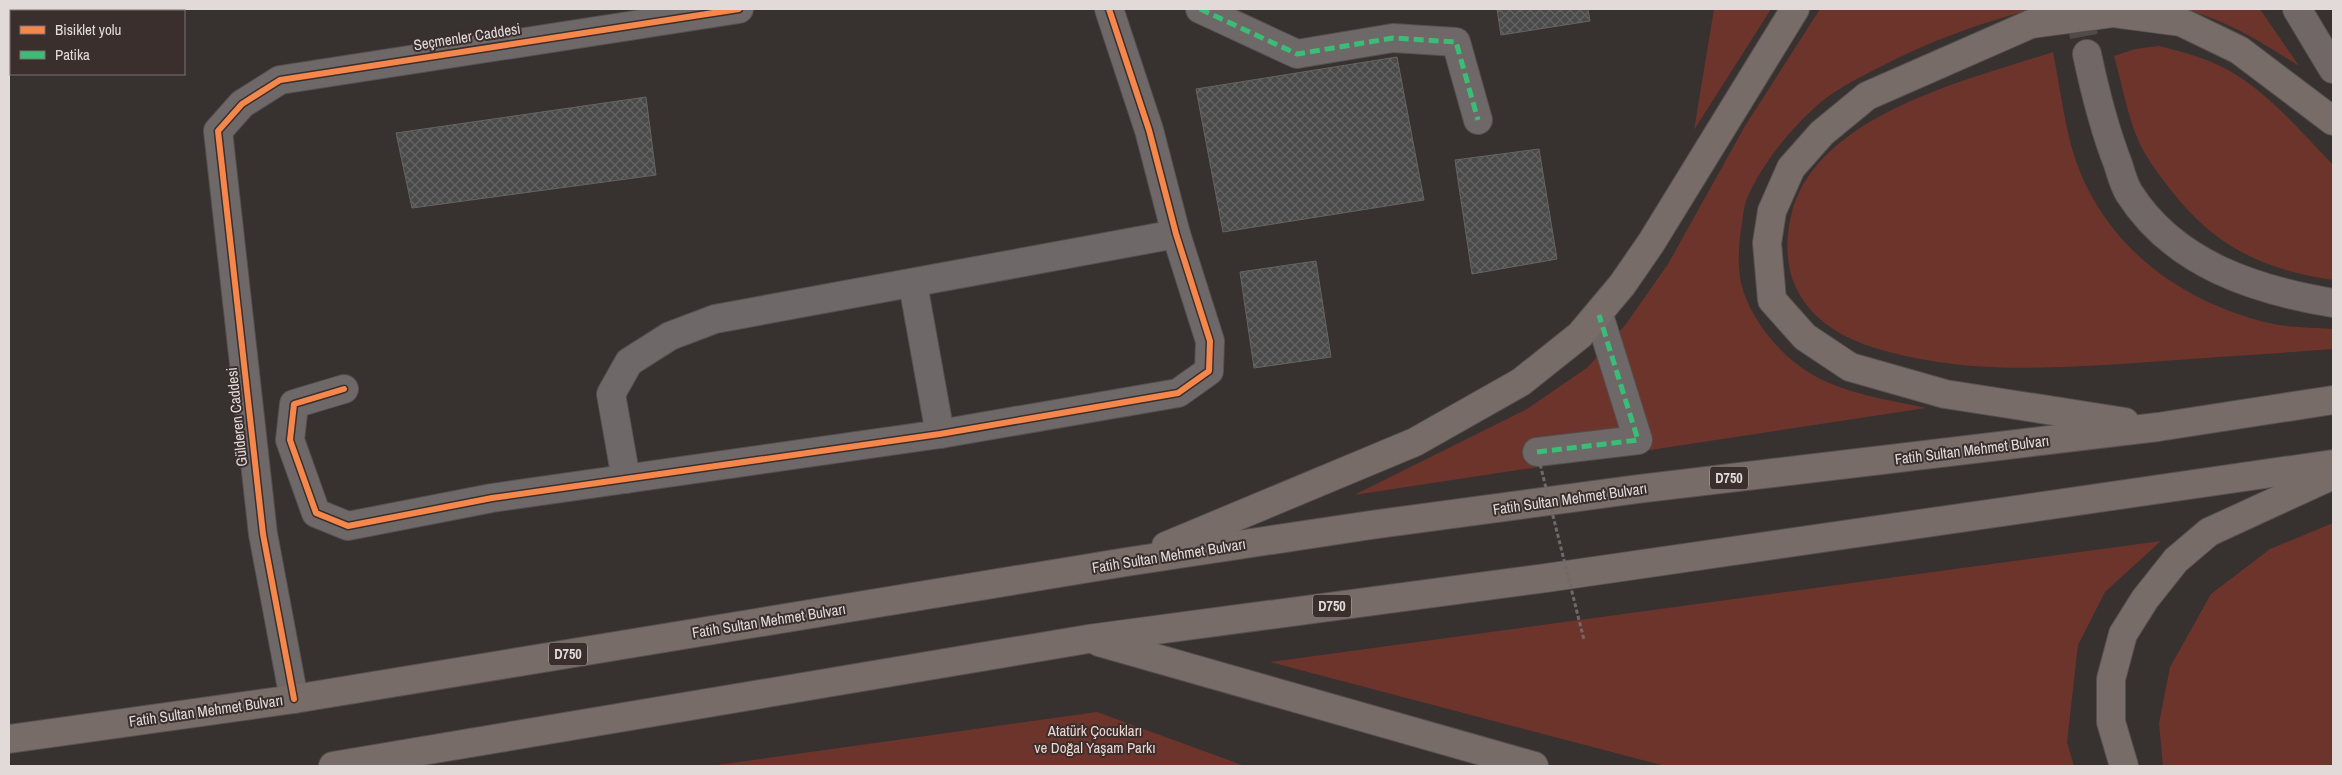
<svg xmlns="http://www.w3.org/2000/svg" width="2342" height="775" font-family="'Archivo Narrow',sans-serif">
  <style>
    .green { fill: #6d342c }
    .building { fill: url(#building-cross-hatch); stroke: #646464 }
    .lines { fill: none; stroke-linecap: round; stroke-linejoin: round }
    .major-tunnel { stroke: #504a49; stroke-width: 28; stroke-dasharray: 28 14; stroke-linecap: butt }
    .minor-casing { stroke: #55504f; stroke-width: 30 }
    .major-casing { stroke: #55504f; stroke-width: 30 }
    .highway-casing { stroke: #55504f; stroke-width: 30 }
    .minor { stroke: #6e6968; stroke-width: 28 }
    .major { stroke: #716766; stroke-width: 28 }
    .highway { stroke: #786c69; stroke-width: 28 }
    .highway-bridge-casing { stroke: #55504f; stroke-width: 30; stroke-linecap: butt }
    .path-bridge { stroke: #6e6a69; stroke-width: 3; stroke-dasharray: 4 2.5; stroke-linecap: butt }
    .highway-bridge { stroke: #786c69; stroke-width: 28 }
    .quiet { stroke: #3abd76; stroke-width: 5; stroke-dasharray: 10 5; stroke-linecap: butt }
    .cycleway-casing { stroke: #3a2f2d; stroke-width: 9 }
    .cycleway { stroke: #f5874c; stroke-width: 6 }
    .labels { text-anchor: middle; stroke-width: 4; stroke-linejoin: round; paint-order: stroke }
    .shield { fill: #3a2f2d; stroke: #afa7a5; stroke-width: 1 }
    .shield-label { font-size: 14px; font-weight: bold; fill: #e1dad9 }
    .street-label { font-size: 15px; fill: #e1dad9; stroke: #3a2f2d }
    .park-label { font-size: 15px; fill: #eed4cf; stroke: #3a2f2d }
  </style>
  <defs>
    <pattern id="building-cross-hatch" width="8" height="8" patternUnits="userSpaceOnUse" patternTransform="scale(1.25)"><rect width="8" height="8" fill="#4b4a4a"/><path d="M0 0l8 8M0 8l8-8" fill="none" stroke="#656464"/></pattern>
  </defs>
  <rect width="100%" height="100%" fill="#373130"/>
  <!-- green -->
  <g class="green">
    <path d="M1714 9H1771L1694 130Z"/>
    <path d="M1820 9H2034C1979 23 1927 42 1876 69 1858 78 1837 89 1821 102 1792 127 1761 164 1746 201 1744 207 1743 216 1742 223 1739 241 1737 264 1741 283 1749 317 1778 353 1808 372 1844 394 1885 399 1926 408L1354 495 1527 409 1588 367 1626 324 1668 264 1745 126Z"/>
    <path d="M2185 9H2260L2299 66C2260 41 2229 22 2185 9Z"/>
    <path d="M2159 46C2183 52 2206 58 2228 70 2267 91 2302 133 2333 165V280C2260 269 2212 245 2167 185 2157 172 2145 156 2138 140 2127 114 2122 84 2114 56L2135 49Z"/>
    <path d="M2053 52C2059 82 2063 114 2071 145 2097 240 2176 301 2269 323 2289 328 2312 327 2333 329V349C2272 354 2211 357 2150 362 2071 367 1988 374 1910 357 1861 347 1810 329 1792 278 1786 258 1786 236 1791 216 1814 115 1968 80 2053 52Z"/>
    <path d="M2333 523V766H2163L2159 723 2170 667 2211 594 2270 549Z"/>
    <path d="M2161 541 2105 592 2078 645 2067 742 2074 766H1665L1270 662Z"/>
    <path d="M1097 712 1245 766H710Z"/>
  </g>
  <!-- building -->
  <g class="building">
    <path d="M1497 9H1588L1590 21 1501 35Z"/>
    <path d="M1397 57 1424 200 1223 232 1196 89Z"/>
    <path d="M646 97 656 175 412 208 396 133Z"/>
    <path d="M1539 149 1557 259 1472 274 1455 160Z"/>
    <path d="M1316 261 1331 357 1254 368 1240 272Z"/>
  </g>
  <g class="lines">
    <!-- major-tunnel -->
    <path class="major-tunnel" d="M2079 9 2087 54"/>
    <!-- minor casing -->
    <g class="minor-casing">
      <g id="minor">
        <path d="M1200 9 1297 54 1393 38 1456 42 1478 120"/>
        <path d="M913 284 940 434"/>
        <path d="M344 389 294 404 290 440 316 513 348 526 492 498 940 434 1178 393 1209 371 1210 341 1176 234 1149 130 1109 9"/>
        <path d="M1537 452 1638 440 1599 315"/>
        <path d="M626 479 611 394 629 362 670 336 715 319 1176 234"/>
        <path d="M294 699 263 534 218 131 242 104 280 80 739 9"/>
      </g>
    </g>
    <!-- major casing -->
    <g class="major-casing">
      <g id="major">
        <path d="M2297 9 2333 69"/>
        <path d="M2087 54C2095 92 2104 128 2118 164 2121 174 2124 185 2129 193 2174 264 2255 290 2333 303"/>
      </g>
    </g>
    <!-- highway casing -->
    <g class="highway-casing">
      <g id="highway">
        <path d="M2113 13 2181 22 2239 50 2333 121"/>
        <path d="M2031 24 1867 96 1822 133 1791 168 1772 211 1767 243 1772 300 1805 337 1850 367 1945 394 2125 422"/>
        <path d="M1166 546 1415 442 1521 382 1580 335 1622 285 1651 243 1795 9"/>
        <path d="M1099 642 1534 766"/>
        <path d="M9 739 294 699 1126 562 1371 525 1638 489 2158 427 2333 400"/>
        <path d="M333 766 1088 639 1546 578 2333 464"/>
        <path d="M2124 766 2111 722V679L2123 634 2145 599 2176 560 2209 532 2333 475"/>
      </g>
    </g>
    <!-- minor -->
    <use href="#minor" class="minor"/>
    <!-- major -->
    <use href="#major" class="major"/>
    <!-- highway -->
    <use href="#highway" class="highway"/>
    <!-- highway-bridge casing -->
    <g class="highway-bridge-casing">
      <path id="highway-bridge" d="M2031 24 2113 13"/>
    </g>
    <!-- path-bridge -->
    <path class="path-bridge" d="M1537 452 1584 640"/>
    <!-- highway-bridge -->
    <use href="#highway-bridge" class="highway-bridge"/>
    <!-- quiet -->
    <g class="quiet">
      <path d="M1200 9 1297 54 1393 38 1456 42 1478 120"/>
      <path d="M1537 452 1638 440 1599 315"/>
    </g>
    <!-- cycleway casing -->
    <g class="cycleway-casing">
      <g id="cycleway">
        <path d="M344 389 294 404 290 440 316 513 348 526 492 498 940 434 1178 393 1209 371 1210 341 1176 234 1149 130 1109 9"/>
        <path d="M294 699 263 534 218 131 242 104 280 80 739 9"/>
      </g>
    </g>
    <!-- cycleway -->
    <use href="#cycleway" class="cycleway"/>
  </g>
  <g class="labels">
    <!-- shield labels -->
    <g class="shield">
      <rect x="1710" y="466.5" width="38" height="23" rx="4"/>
      <rect x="1313" y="594.5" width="38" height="23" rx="4"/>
      <rect x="549" y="642.5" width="38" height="23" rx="4"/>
    </g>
    <g class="shield-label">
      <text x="1729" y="483">D750</text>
      <text x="1332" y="611">D750</text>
      <text x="568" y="659">D750</text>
    </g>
    <!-- street labels -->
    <g class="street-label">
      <text transform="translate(467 37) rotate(-9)" y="5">Seçmenler Caddesi</text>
      <text transform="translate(237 417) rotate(-96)" y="5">Gülderen Caddesi</text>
      <text transform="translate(1972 450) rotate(-7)" y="5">Fatih Sultan Mehmet Bulvarı</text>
      <text transform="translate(1570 499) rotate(-8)" y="5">Fatih Sultan Mehmet Bulvarı</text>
      <text transform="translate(1169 556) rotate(-9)" y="5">Fatih Sultan Mehmet Bulvarı</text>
      <text transform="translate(769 621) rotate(-9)" y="5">Fatih Sultan Mehmet Bulvarı</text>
      <text transform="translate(206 711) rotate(-8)" y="5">Fatih Sultan Mehmet Bulvarı</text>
    </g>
    <!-- park labels -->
    <g class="park-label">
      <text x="1095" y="736">Atatürk Çocukları<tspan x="1095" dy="17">ve Doğal Yaşam Parkı</tspan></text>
    </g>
  </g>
  <!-- border -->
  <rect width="2342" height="775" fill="none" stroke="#e1dad9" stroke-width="20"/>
  <!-- legend -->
  <rect x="10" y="10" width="175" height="65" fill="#3a2f2d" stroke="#7d7372"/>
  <rect x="20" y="26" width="25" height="8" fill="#f5874c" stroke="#7d7372"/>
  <text x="55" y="35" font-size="15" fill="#e1dad9">Bisiklet yolu</text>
  <rect x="20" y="51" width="25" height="8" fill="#3abd76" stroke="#7d7372"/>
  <text x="55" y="60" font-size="15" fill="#e1dad9">Patika</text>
</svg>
